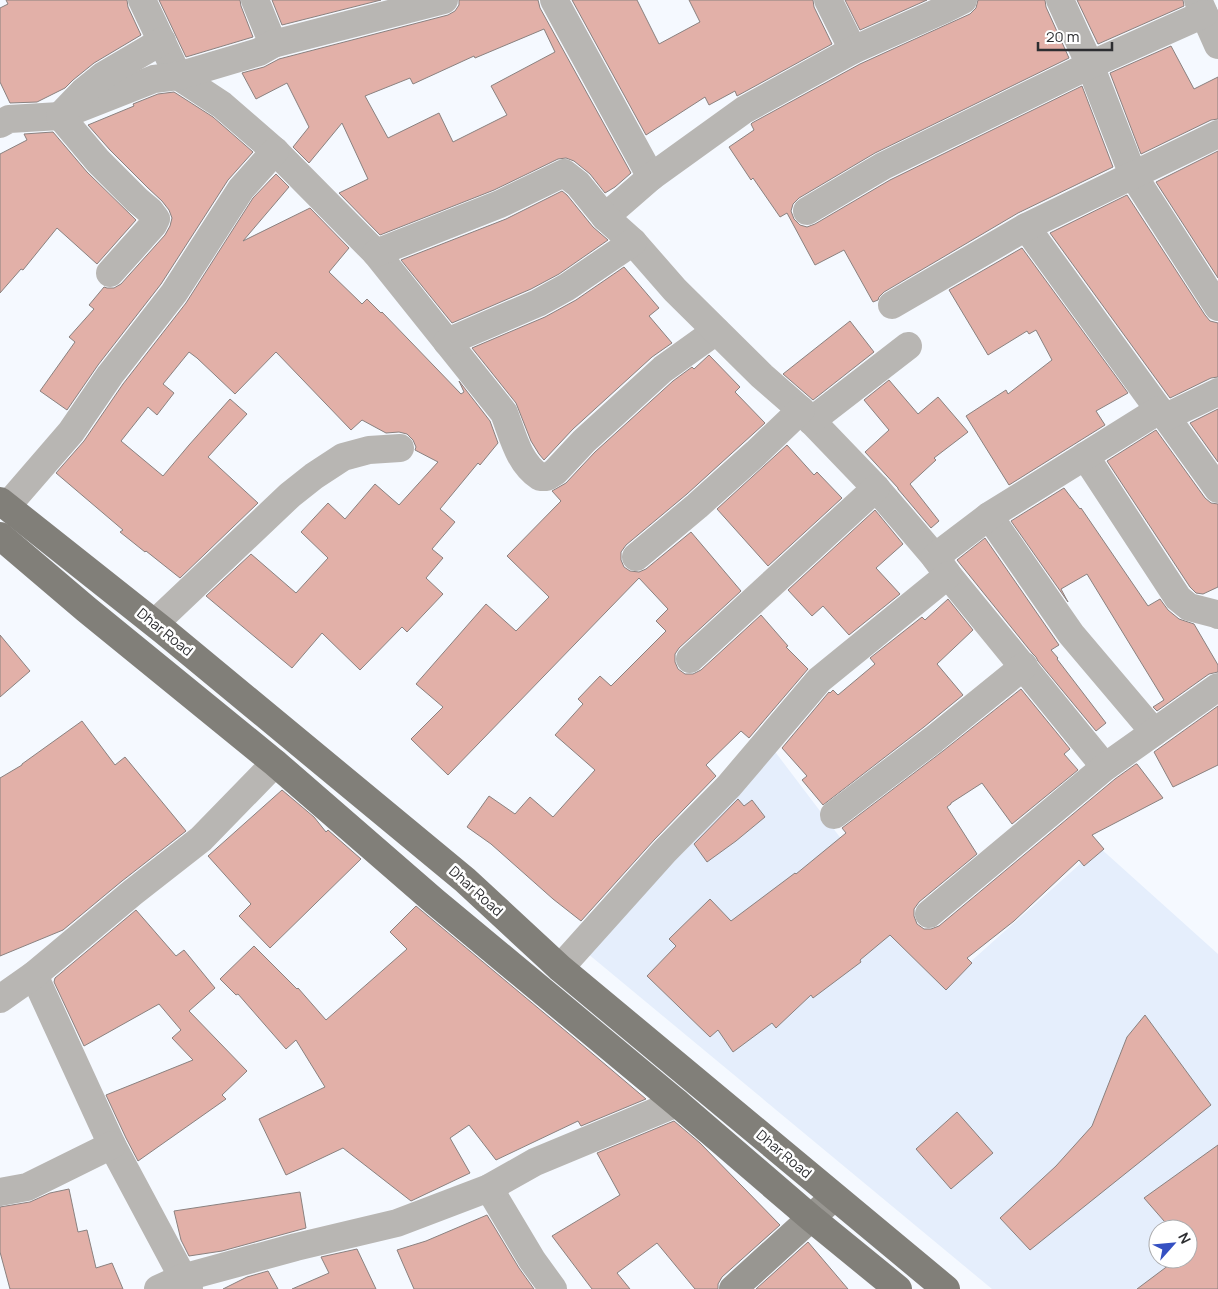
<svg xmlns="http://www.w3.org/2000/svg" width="1218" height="1289" font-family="Manrope,sans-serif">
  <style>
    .built { fill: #e5eefc; fill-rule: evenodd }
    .building { fill: #e2b0a8; stroke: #8a817f; fill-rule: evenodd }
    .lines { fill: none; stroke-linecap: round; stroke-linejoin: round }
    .street { stroke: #b8b6b3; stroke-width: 28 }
    .secondary { stroke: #989691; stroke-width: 28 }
    .primary { stroke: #817f79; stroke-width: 28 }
    .labels { text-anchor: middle; stroke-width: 5; stroke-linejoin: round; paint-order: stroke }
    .street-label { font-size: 14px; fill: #2d2e31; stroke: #fff }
  </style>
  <rect width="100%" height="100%" fill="#f5f9ff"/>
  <!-- built -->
  <path class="built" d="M773 749 949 981 1099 847 1218 954V1289H992L587 953ZM1158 1229H1188V1259H1158Z"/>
  <!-- building -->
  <g class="building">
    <path d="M6 0H127L128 7 141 35 94 63 73 80 65 88 37 102 10 103 0 82V8L8 4Z"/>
    <path d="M159 0H240L241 6 253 37 186 57Z"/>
    <path d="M272 0H381L282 25Z"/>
    <path d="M459 0H538L540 8 631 173 615 187 605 193 590 174 574 161 566 158 558 159 494 190 380 235 339 193 368 179 342 123 309 163 293 147 309 127 287 83 256 99 242 73 264 67 279 59 448 15 455 11 459 5ZM544 29 555 52 491 86 507 115 453 142 439 113 388 138 365 96 410 78 413 84 474 56 475 58Z"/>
    <path d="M572 0H637L659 44 700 22 689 0H813L814 7 832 44 737 96 735 91 709 105 705 97 646 135Z"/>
    <path d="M845 0H927L860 30Z"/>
    <path d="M978 0H1045L1046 7 1069 58 875 153 799 198 793 204 791 211 794 219 800 225 807 227 815 224 890 180 1082 86 1113 167 1018 213 884 292 879 297 878 300 873 302 844 250 815 265 787 213 780 217 753 178 751 180 729 147 754 130 751 124 752 123 860 64 970 14 976 8Z"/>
    <path d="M1077 0H1183L1184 6 1098 44Z"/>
    <path d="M1171 46 1194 89 1218 77V119L1211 120 1141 154 1110 73Z"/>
    <path d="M174 92 213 117 253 152 228 180 161 284 98 365 67 410 40 391 75 342 69 337 94 309 89 305 104 287 107 288H114L121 284 165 235 170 226 172 218 169 210 162 201 148 188 110 150 88 125 134 106 133 104 158 94Z"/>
    <path d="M53 132 87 172 136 220 97 264 57 228 23 270 21 269 0 293V154L27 140 24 134Z"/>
    <path d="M1218 151V278L1156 182Z"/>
    <path d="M276 174 289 187 243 241 310 208 349 248 329 272 362 304 367 299 381 313 382 312 461 394 464 392 459 381 490 421 498 443 480 465 478 463 440 509 455 522 432 549 443 558 426 578 443 594 407 632 402 627 360 670 322 633 292 668 206 596 251 554 296 593 328 558 301 532 328 503 345 519 375 484 399 505 438 462 415 450 416 447 413 440 407 434 399 432 386 433 362 420 351 430 276 352 235 394 197 358 189 352 163 384 174 393 157 415 148 407 121 441 163 476 189 445 230 399 247 414 208 457 258 503 180 578 146 551 145 552 120 532 123 530 56 473 84 441 123 384 186 303 253 198Z"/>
    <path d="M562 191 567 195 593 227 608 240 559 274 531 289 452 323 401 260 506 219Z"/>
    <path d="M1127 195 1205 315 1210 321 1218 323V377L1211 378 1170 398 1050 233Z"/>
    <path d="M1022 248 1128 393 1096 411 1105 425 1009 485 966 416 1006 390 1008 394 1052 360 1036 330 1029 334 1027 331 988 355 949 290Z"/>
    <path d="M624 267 659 308 649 316 672 343 652 357 573 429 544 460 539 454 531 441 516 403 472 348 545 317 576 300Z"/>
    <path d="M850 321 874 352 813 400 783 374Z"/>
    <path d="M709 355 740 387 735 392 765 423 687 494 626 545 621 552V560L624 567 630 571 639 572 646 569 691 532 741 591 679 648 675 654V662L678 669 685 674H693L701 670 761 615 788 646 786 647 808 669 749 738 741 731 706 765 716 776 654 840 581 921 553 899 491 844 467 827 489 796 515 814 530 797 553 817 595 770 555 735 583 704 578 699 600 676 611 686 666 631 656 621 668 609 639 578 448 775 411 739 443 707 416 684 486 604 516 631 549 597 507 556 561 501 552 491 566 483 595 452 673 381 692 367 694 369Z"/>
    <path d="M889 380 918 414 938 397 968 432 934 458 936 460 910 484 939 521 931 528 898 489V488L865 452 889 430 864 400Z"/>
    <path d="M1218 409V462L1190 423Z"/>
    <path d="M1156 430 1205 498 1211 503 1218 504V587L1203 594 1196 593 1190 587 1107 461Z"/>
    <path d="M787 445 814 475 817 472 842 498 768 566 717 509Z"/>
    <path d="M1064 488 1080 509 1081 508 1148 606 1160 599 1168 610 1179 619 1194 624 1218 665V672L1209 674 1157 711 1153 707 1164 700 1087 574 1061 589 1068 602 1011 521Z"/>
    <path d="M875 510 903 544 876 568 900 594 849 635 823 606 812 616 788 590Z"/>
    <path d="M985 538 1059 645 1051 650 1058 658 1057 659 1106 723 1096 731 1038 661 1036 657 1032 653 957 560Z"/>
    <path d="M948 599 973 630 937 664 963 695 924 727 823 805 802 780 807 776 782 748 829 692 830 693 833 690 838 695 875 664 870 658 922 617 925 620Z"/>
    <path d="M0 635 30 671 0 697Z"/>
    <path d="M1021 689 1070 749 1064 754 1078 770 1012 824 982 783 951 803V804L947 807 977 854 919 902 914 909V916L917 924 924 929H931L939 926 1115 779 1136 764H1137L1163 798 1092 835 1104 849 1084 866 1079 860 1014 921 967 958 972 963 946 990 890 935 860 960 861 962 813 998 811 995 776 1028 772 1023 733 1052 718 1030 710 1037 647 976 676 946 669 939 710 899 731 921 795 873 796 874 846 833 842 828 943 751Z"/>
    <path d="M1218 706V765L1173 787 1154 752Z"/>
    <path d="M82 721 115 765 125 757 186 831 122 881 63 930 0 956V778L22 765V764Z"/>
    <path d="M282 790 314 817 326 832 328 830 361 859 270 948 239 916 251 904 208 856Z"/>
    <path d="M738 799 744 806 752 800 765 817 736 841 707 862 694 844Z"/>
    <path d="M416 906 574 1038 646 1099 581 1126 578 1121 496 1160 469 1125 450 1138 470 1173 411 1201 343 1148 286 1175 259 1119 325 1087 296 1040 286 1049 238 994 236 995 220 979 254 946 297 989 298 988 326 1020 407 949 390 932Z"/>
    <path d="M136 910 176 956 184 950 215 988 189 1011 247 1071 222 1095 226 1099 138 1161 126 1138 106 1095 193 1060 172 1038 181 1030 159 1004 84 1046 54 982 55 978Z"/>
    <path d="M1145 1015 1211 1105 1030 1250 1000 1218 1056 1166 1092 1126 1127 1037Z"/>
    <path d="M957 1112 993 1153 951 1189 916 1149Z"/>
    <path d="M674 1121 700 1143 780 1225 722 1277 718 1284V1289H695L657 1243 617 1273 630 1289H592L552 1236 620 1195 597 1153Z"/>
    <path d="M1218 1145V1289H1137L1177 1259H1188V1251L1189 1250 1188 1249V1229H1171L1144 1198Z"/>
    <path d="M69 1189 78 1232 87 1230 96 1268 112 1263 123 1289H10L0 1252V1207L30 1202 50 1193Z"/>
    <path d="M300 1192 306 1228 222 1251 189 1256 181 1240 174 1211Z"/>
    <path d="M487 1215 519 1268 534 1289H414L397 1250 426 1241Z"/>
    <path d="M808 1242 848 1289H756Z"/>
    <path d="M357 1249 376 1289H292L329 1273 321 1257Z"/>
    <path d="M268 1271 278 1289H223L247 1277Z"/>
  </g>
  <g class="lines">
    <!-- street -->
    <g class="street">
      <path d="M142 0 178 76 222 105 275 151 376 253 504 413C513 436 518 462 540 477H547L555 472 584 441 663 369 716 331"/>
      <path d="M255 0 273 44"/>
      <path d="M554 0 651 177"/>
      <path d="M828 0 853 50"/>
      <path d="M1060 0 1090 65 1133 175 1218 307"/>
      <path d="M1198 0 1218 45"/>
      <path d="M0 124 9 119 60 116 154 79 178 76 259 52 273 44 444 0"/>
      <path d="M807 211 883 166 1090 65 1204 14"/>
      <path d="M605 217 651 177 744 110 853 50 945 9 963 0"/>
      <path d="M1026 227 1159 410"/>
      <path d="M376 253 500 204 564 173 578 184 605 217 633 242 675 290 762 376 801 410 876 488 935 557 948 575 1105 767"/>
      <path d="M110 273 153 225 156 219 150 211 137 200 98 161 60 116 83 92 104 75 162 41"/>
      <path d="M892 305 1026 227 1218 134"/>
      <path d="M447 342 538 303 567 287 633 242"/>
      <path d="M1166 417 1218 489"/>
      <path d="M811 421 908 346"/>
      <path d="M1085 456 1178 598 1189 607 1216 614 1218 615"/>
      <path d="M7 506 71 432 110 375 174 293 241 189 275 151"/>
      <path d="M989 516 1071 634 1154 732"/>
      <path d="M636 557 697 506 756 453 801 410"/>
      <path d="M935 557 989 516 1159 410 1166 417 1218 392"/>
      <path d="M155 623 290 495 314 476 343 457 369 450 400 448"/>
      <path d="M690 659 876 488"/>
      <path d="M834 815 934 739 1024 666"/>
      <path d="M929 914 1105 767 1218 687"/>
      <path d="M560 968 665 851 729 786 819 680 948 575"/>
      <path d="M34 975 112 1145 189 1289"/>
      <path d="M0 999 34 975 132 893 201 839 275 763"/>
      <path d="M489 1188 532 1260 553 1289"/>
      <path d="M0 1192 27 1187 112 1145"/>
      <path d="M158 1289 182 1278 296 1247 397 1223 489 1188 535 1162 677 1103"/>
    </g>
    <!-- secondary -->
    <path class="secondary" d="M733 1289 834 1197"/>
    <!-- primary -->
    <g class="primary">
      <path d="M0 501 164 631 465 880 560 968 946 1289"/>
      <path d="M0 536 86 609 275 763 434 901 677 1103 811 1218 898 1289"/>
    </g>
  </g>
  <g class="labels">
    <!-- street labels -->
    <g class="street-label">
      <text transform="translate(165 632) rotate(39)" y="5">Dhar Road</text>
      <text transform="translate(476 891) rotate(42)" y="5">Dhar Road</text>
      <text transform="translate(784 1154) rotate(40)" y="5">Dhar Road</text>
    </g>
  </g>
  <!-- north arrow -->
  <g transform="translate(1173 1244) rotate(63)"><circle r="24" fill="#ffffff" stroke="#ababad"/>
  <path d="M0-4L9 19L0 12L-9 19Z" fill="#3550c2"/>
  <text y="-8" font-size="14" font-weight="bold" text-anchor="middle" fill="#2d2e31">N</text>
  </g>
  <!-- scale -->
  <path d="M1038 42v8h74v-8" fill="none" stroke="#2d2e31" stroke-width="2.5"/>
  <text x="1046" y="42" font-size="15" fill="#2d2e31" stroke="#ffffff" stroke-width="4" paint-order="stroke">20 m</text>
</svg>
